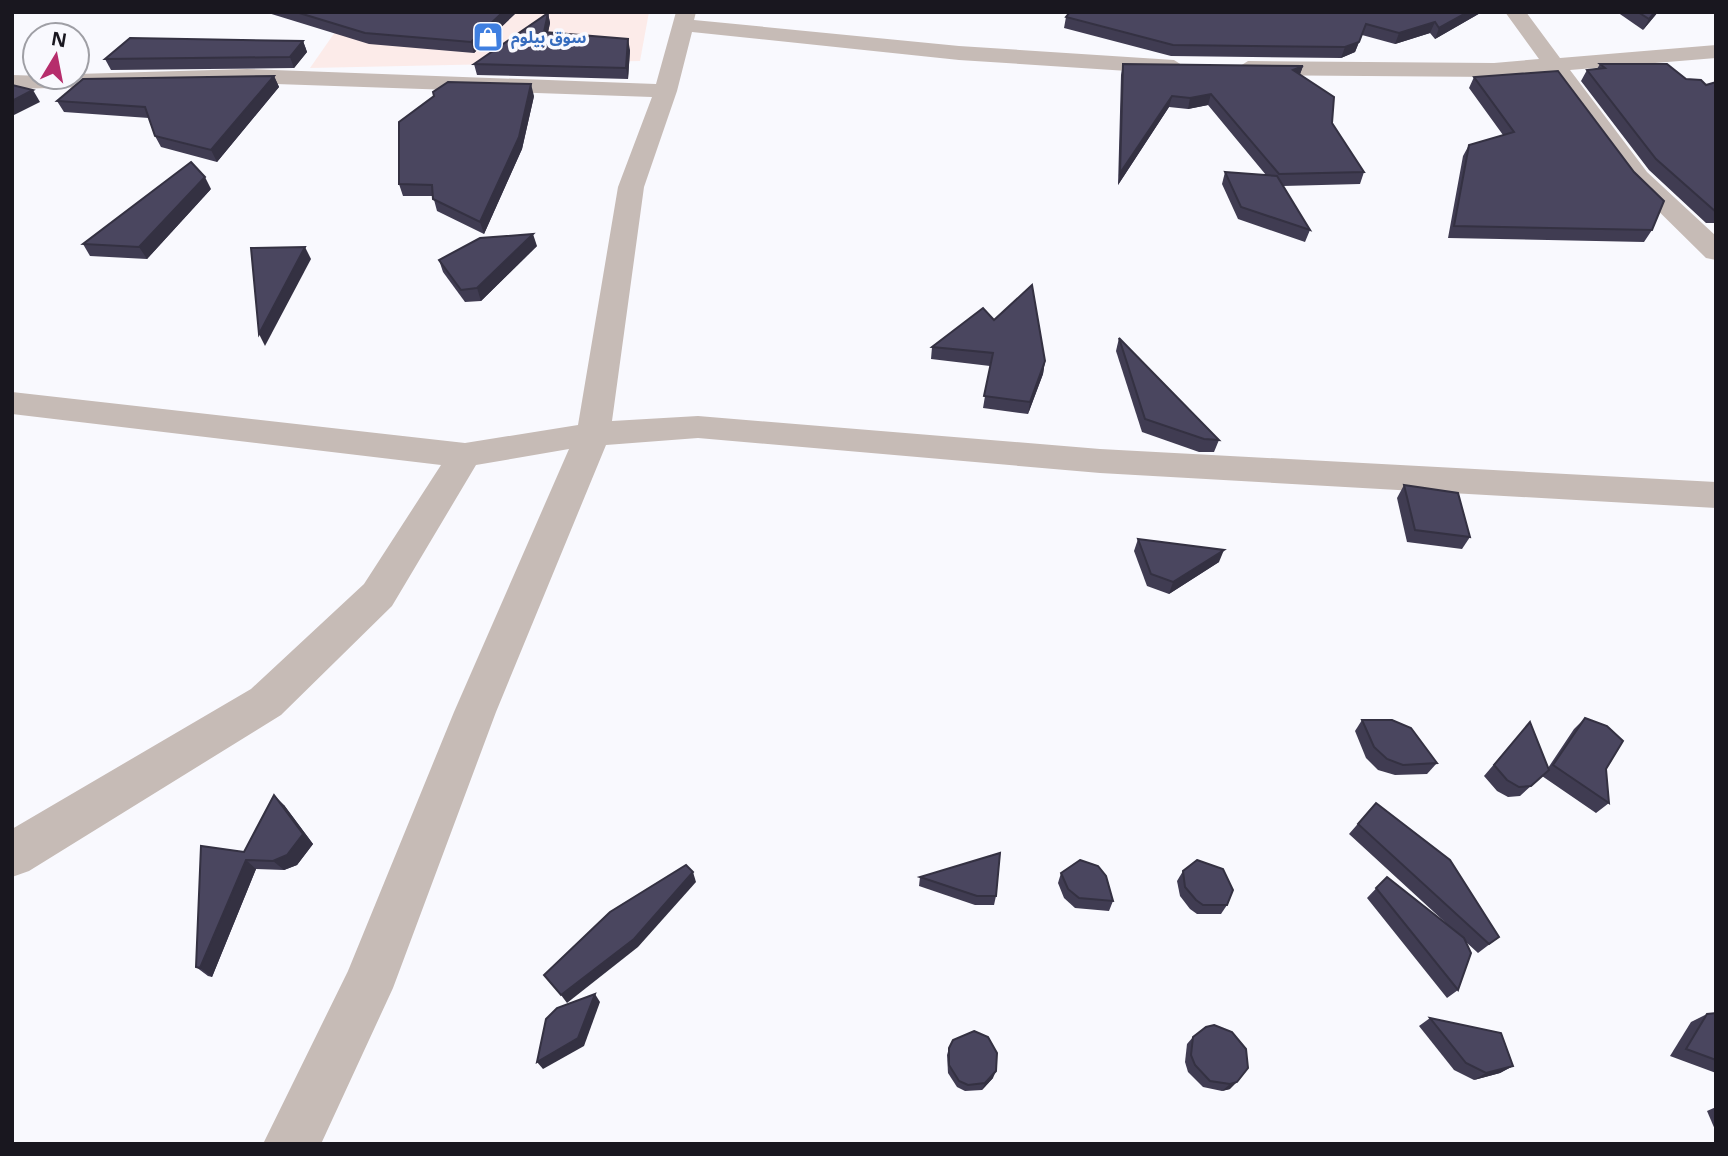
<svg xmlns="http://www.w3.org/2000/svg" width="1728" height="1156" font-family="Georgia,'Noto Sans Arabic',serif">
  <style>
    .commercial { fill: #fcebe9 }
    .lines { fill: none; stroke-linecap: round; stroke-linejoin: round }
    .minor { fill: #c6bbb6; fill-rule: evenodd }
    .wall { fill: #403c52 }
    .shaded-wall { fill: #343142 }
    .building { fill: #4a465f; stroke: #343142; stroke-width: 2 }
    .labels { text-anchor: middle; stroke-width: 7; stroke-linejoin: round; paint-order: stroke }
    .far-shop-label { font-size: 16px; font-weight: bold; fill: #366cbe; stroke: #f9f9fe; text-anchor: start }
  </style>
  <rect width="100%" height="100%" fill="#f9f9fe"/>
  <!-- commercial -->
  <path class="commercial" d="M349 12H649L640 61 310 68Z"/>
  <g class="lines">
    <!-- minor -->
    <g class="minor">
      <path d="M676 12H696L694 20 959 46 1174 60 1185 67 1174 74 959 60 692 32 677 91 644 187 612 421 698 416 1100 449 1716 482V508L1100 473 698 438 606 445 496 712 393 988 321 1144H263L348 971 454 712 569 449 476 465 392 606 281 715 29 871 12 877V829L251 689 364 584 441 465 12 414V392L465 443 578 425 618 187 652 97 247 83 12 89V75L77 77V74L247 69 656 84Z"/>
      <path d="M1505 12H1526L1560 58 1716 45V58L1570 70 1647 172 1716 236V260L1706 258 1629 182 1548 72 1494 77 1248 75 1237 68 1248 61 1494 63 1539 59Z"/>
    </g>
  </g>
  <!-- wall -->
  <g class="wall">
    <path d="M265 12H517L474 53 369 44Z"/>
    <path d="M1482 12 1435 39 1430 33 1395 44 1362 35 1355 52 1341 58 1171 56 1064 28 1066 17Z"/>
    <path d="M1617 12H1658L1643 30Z"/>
    <path d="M548 13 550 23 548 32 630 50 628 79 477 75 474 64Z"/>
    <path d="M303 41 307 52 294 68 111 70 105 59Z"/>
    <path d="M1123 64 1303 66 1300 74 1364 172 1360 184 1283 186 1310 230 1305 242 1238 219 1222 184 1225 172 1266 175 1208 105 1188 109 1169 107 1118 185 1121 75Z"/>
    <path d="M1600 64 1706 85 1716 82V223H1706L1649 170 1581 81 1587 70 1597 69Z"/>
    <path d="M274 76 279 87 217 162 161 147 155 136 149 118 64 112 57 101Z"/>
    <path d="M1474 77 1652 230 1644 242 1448 238 1463 156 1469 145 1503 135 1469 88Z"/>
    <path d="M534 96 522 149 484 234 437 211 433 196H403L399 184Z"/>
    <path d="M211 189 147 259 90 256 83 244Z"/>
    <path d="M537 246 481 301 465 302 443 272 439 260Z"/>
    <path d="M994 320 1045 361 1043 374 1028 414 983 408 990 366 931 359 932 347Z"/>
    <path d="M1119 338 1219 440 1214 452H1199L1142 432 1116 351Z"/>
    <path d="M1404 485 1470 537 1462 549 1407 542 1397 498Z"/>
    <path d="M1138 539 1219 562 1169 594 1147 586 1134 551Z"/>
    <path d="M1585 718 1606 769 1609 803 1596 813 1542 776 1520 796 1508 797 1497 791 1484 776 1530 722 1548 768 1574 729Z"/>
    <path d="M1362 720 1437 763 1427 774 1395 775 1378 770 1366 758 1355 731Z"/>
    <path d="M1376 803 1499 937 1478 953 1466 942 1458 990 1447 998 1367 898 1387 877 1447 924 1349 834Z"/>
    <path d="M284 805 313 844 297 865 284 870 256 869 212 977 208 976 196 967 244 852Z"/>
    <path d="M1183 871 1227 905 1221 914H1197L1190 909 1180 896 1177 881Z"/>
    <path d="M1061 873 1113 901 1109 911 1075 908 1064 898 1058 883Z"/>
    <path d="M920 877 996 896 994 905H975L919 886Z"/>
    <path d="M1716 1013V1073L1670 1056 1691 1022 1707 1014Z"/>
    <path d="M1430 1018 1513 1066 1500 1073 1474 1080 1454 1070 1419 1026Z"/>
    <path d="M1232 1032 1230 1089 1222 1091 1203 1087 1188 1072 1185 1062 1187 1044 1193 1037Z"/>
    <path d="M949 1048 993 1078 982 1090 965 1091 957 1087 948 1073 947 1055Z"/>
    <path d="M1716 1107V1132L1707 1111Z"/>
  </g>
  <!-- shaded-wall -->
  <g class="shaded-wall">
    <path d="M503 12H517L474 53 471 42Z"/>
    <path d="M1468 12H1482L1435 39 1439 28Z"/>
    <path d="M1655 12H1658L1643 30 1649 19Z"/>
    <path d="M548 13 550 23 546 42 544 32Z"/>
    <path d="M1435 22 1430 33 1395 44 1399 33Z"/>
    <path d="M1366 24 1355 52 1341 58 1345 47Z"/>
    <path d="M628 39 630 50 628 79 626 68Z"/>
    <path d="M303 41 307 52 294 68 290 57Z"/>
    <path d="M1303 66 1299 77 1293 70Z"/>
    <path d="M274 76 279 87 217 162 211 150Z"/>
    <path d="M531 84 534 96 522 149 484 234 480 222Z"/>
    <path d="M33 90 40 102 12 116V101Z"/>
    <path d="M1211 94 1208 105 1188 109 1190 98Z"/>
    <path d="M1172 96 1169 107 1118 185 1120 173Z"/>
    <path d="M205 177 211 189 147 259 139 247Z"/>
    <path d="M533 234 537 246 481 301 477 288Z"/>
    <path d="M305 247 311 259 265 346 259 334Z"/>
    <path d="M1045 361 1043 374 1028 414 1030 402Z"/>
    <path d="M1224 550 1219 562 1169 594 1173 582Z"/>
    <path d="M274 795 284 805 313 844 297 865 284 870 273 861Z"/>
    <path d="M246 860 256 869 212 977 200 968Z"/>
    <path d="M693 872 696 882 638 947 567 1003 561 995Z"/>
    <path d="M595 994 600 1002 584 1046 543 1069 537 1062Z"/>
    <path d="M1513 1066 1500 1073 1474 1080 1486 1073Z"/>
    <path d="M996 1071 993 1078 982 1090 985 1083Z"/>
    <path d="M1237 1082 1230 1089 1222 1091 1230 1084Z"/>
  </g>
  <!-- building -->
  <g class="building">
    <path d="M296 12H503L471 42 365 33Z"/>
    <path d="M1070 12H1468L1439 28 1435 22 1399 33 1366 24 1359 42 1345 47 1173 45 1066 17Z"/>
    <path d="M1638 12H1655L1649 19Z"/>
    <path d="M548 13 544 32 628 39 626 68 474 64Z"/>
    <path d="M130 38 303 41 290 57 105 59Z"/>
    <path d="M1123 64 1303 66 1293 70 1334 97 1332 123 1364 172 1279 174 1211 94 1190 98 1172 96 1120 173Z"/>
    <path d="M1600 64H1667L1686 79 1701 80 1706 85 1716 82V212L1656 159 1587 70 1605 68Z"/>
    <path d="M1558 71 1634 172 1664 201 1652 230 1454 226 1469 145 1514 132 1474 77Z"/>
    <path d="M274 76 211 150 155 136 145 107 57 101 83 79Z"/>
    <path d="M448 82 531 84 519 137 480 222 433 199 432 185 399 184V122L434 96 433 92Z"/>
    <path d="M12 85 33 90 12 101Z"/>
    <path d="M191 162 205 177 139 247 83 244Z"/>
    <path d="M1225 172 1277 176 1310 230 1241 207Z"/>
    <path d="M533 234 477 288 461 290 439 260 480 238Z"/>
    <path d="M305 247 259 334 251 248Z"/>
    <path d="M1032 285 1045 361 1030 402 984 396 993 353 932 347 983 308 994 320Z"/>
    <path d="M1119 338 1219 440 1204 439 1145 419Z"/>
    <path d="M1404 485 1458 493 1470 537 1415 530Z"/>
    <path d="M1138 539 1224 550 1173 582 1151 574Z"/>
    <path d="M1585 718 1607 726 1623 741 1606 769 1609 803 1553 765Z"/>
    <path d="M1362 720H1392L1411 728 1437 763 1403 765 1387 759 1374 747Z"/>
    <path d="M1530 722 1549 770 1531 786 1519 787 1507 780 1494 765Z"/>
    <path d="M274 795 303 834 287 855 273 861 246 860 200 968 196 967 201 846 244 852Z"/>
    <path d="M1376 803 1450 860 1499 937 1489 944 1358 824Z"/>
    <path d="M1000 853 996 896H977L920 877Z"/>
    <path d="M1080 860 1098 866 1106 876 1113 901 1079 898 1068 889 1061 873Z"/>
    <path d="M1197 860 1223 869 1233 890 1227 905H1203L1196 900 1185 887 1183 871Z"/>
    <path d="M686 865 693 872 634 939 561 995 544 975 610 912Z"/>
    <path d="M1387 877 1464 938 1471 953 1458 990 1376 888Z"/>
    <path d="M595 994 578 1038 537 1062 546 1019 557 1008Z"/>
    <path d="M1716 1013V1060L1686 1049 1707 1014Z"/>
    <path d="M1430 1018 1501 1033 1513 1066 1486 1073 1466 1063Z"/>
    <path d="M1214 1025 1232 1032 1246 1049 1248 1068 1237 1082 1230 1084 1210 1081 1195 1065 1191 1055 1193 1037 1206 1027Z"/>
    <path d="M974 1031 988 1037 997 1053 996 1071 985 1083 968 1085 959 1081 949 1065V1048L953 1040Z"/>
  </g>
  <!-- icons -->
  <defs>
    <g id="shop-square" transform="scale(1.575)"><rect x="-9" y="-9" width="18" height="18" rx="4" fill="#3f7fe0" stroke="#f9f9fe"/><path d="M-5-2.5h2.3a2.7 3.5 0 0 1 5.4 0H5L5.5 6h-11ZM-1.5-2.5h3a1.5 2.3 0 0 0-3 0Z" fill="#fff"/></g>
  </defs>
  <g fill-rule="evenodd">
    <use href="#shop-square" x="488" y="37"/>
  </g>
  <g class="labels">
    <!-- far-shop labels -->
    <g class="far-shop-label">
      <text x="511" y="43">سوق بيلوم</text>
    </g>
  </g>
  <!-- border -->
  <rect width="1728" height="1156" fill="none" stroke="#19171f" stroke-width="28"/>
  <!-- north arrow -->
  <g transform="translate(56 56) rotate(10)"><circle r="33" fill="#f9f9fe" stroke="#9f9fa5" stroke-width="2"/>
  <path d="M0-5L12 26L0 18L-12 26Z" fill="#b62d6c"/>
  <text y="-10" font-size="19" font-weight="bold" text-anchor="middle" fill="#19171f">N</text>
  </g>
</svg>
